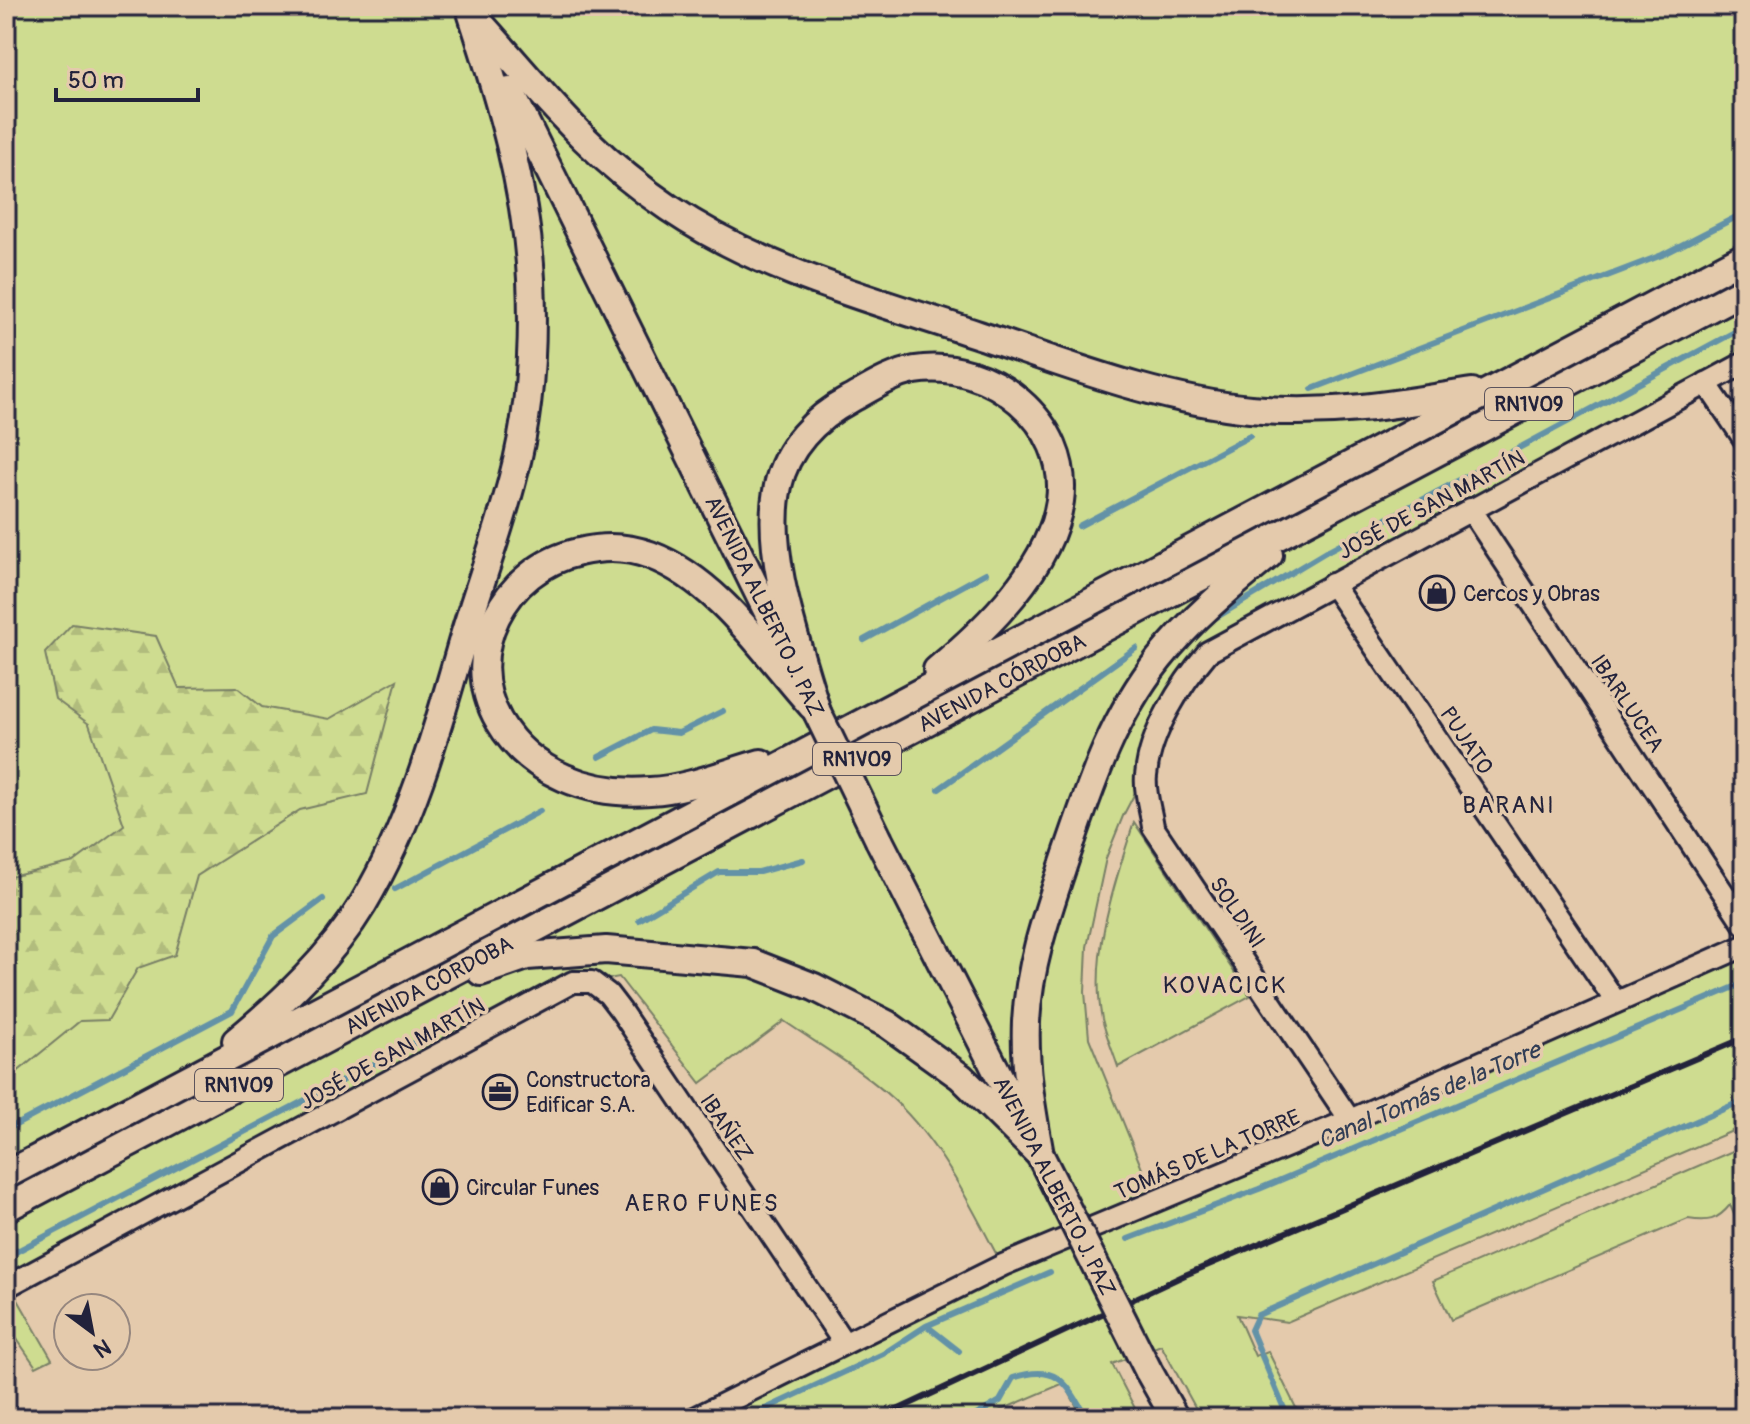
<svg xmlns="http://www.w3.org/2000/svg" width="1750" height="1424" font-family="Pangolin,sans-serif">
  <style>
    .green { fill: #cedc90; stroke: #787f66; stroke-width: 2 }
    .forest { fill: url(#forest-firs); stroke: #787f66; stroke-width: 2 }
    .lines { fill: none; stroke-linecap: round; stroke-linejoin: round }
    .stream { stroke: #6492a7; stroke-width: 6 }
    .minor-casing { stroke: #22223b; stroke-width: 26 }
    .major-casing { stroke: #22223b; stroke-width: 32 }
    .minor { stroke: #e4caac; stroke-width: 20 }
    .major { stroke: #e4caac; stroke-width: 26 }
    .rail { stroke: #22223b; stroke-width: 6 }
    .major-bridge-casing { stroke: #22223b; stroke-width: 32; stroke-linecap: butt }
    .major-bridge { stroke: #e4caac; stroke-width: 26 }
    .labels { text-anchor: middle; stroke-width: 7; stroke-linejoin: round; paint-order: stroke }
    .shield { fill: #e4caac; stroke: #5c545d; stroke-width: 2 }
    .shield-label { font-size: 20px; font-weight: bold; fill: #22223b }
    .street-label { font-size: 22px; fill: #22223b; stroke: #e4caac }
    .poi-label { font-size: 22px; fill: #22223b; stroke: #e4caac; text-anchor: start }
    .neighbourhood-label { font-size: 24px; letter-spacing: 2px; fill: #22223b; stroke: #e4caac }
    .water-label { font-size: 24px; font-style: italic; fill: #323e56; stroke: #e4caac }
  </style>
  <defs>
    <pattern id="forest-firs" width="22" height="20" patternUnits="userSpaceOnUse" patternTransform="scale(2)"><rect width="22" height="20" fill="#cedc90"/><path d="M5 1l3.5 6h-7zM16 11l3.5 6h-7z" fill="#b1bc7d"/></pattern>
  </defs>
  <rect width="100%" height="100%" fill="#e4caac"/>
  <filter id="ink" filterUnits="userSpaceOnUse"><feTurbulence type="fractalNoise" baseFrequency=".0125" numOctaves="2"/><feDisplacementMap in="SourceGraphic" scale="16" xChannelSelector="R" yChannelSelector="G"/><feConvolveMatrix kernelMatrix="1 2 1 2 8 2 1 2 1" color-interpolation-filters="sRGB"/></filter>
  <g filter="url(#ink)">
    <!-- green -->
    <g class="green">
      <path d="M6 6H1744V363L1208 652 1123 816 1106 858 1087 947 1085 992 1089 1038 1155 1201 1744 946V1126L1287 1322 1237 1315 1255 1356 1268 1351 1301 1418H1201L1161 1345 1112 1364 1140 1418H1083L1064 1383 994 1413 1008 1418H695L1002 1265C972 1208 942 1145 894 1100 861 1069 822 1047 784 1021L701 1083 619 977 592 982 6 1287Z"/>
      <path d="M1134 822 1250 996 1118 1067C1113 1052 1106 1035 1102 1019 1089 956 1115 882 1134 822Z"/>
      <path d="M1744 1146V1237L1730 1205C1717 1221 1708 1222 1688 1219L1451 1320 1433 1281Z"/>
      <path d="M17 1298 52 1359 36 1367 6 1323V1304Z"/>
    </g>
    <!-- forest -->
    <path class="forest" d="M72 624 156 636 179 688 237 687 262 707 329 719 397 680 367 794 300 810 197 876 175 955 138 968 108 1020 80 1021 11 1077 6 1070V878L74 862 124 825 89 724 55 699 45 653Z"/>
    <g class="lines">
      <!-- stream -->
      <g class="stream">
        <path d="M6 11 13 6"/>
        <path d="M1312 389 1662 255 1744 213"/>
        <path d="M1079 526 1250 436"/>
        <path d="M1212 620 1329 550 1744 327"/>
        <path d="M864 640 986 573"/>
        <path d="M599 757 651 730 679 733 723 711"/>
        <path d="M939 789 1136 648"/>
        <path d="M395 889 540 811"/>
        <path d="M639 920 719 872H759L803 860"/>
        <path d="M6 1130 232 1011 273 936 323 899"/>
        <path d="M1128 1239 1259 1189 1744 983"/>
        <path d="M6 1257 418 1041"/>
        <path d="M927 1326 959 1351"/>
        <path d="M746 1418 883 1354 926 1326 1050 1272"/>
        <path d="M971 1418 1000 1401 1013 1378C1057 1363 1066 1382 1087 1418"/>
        <path d="M1288 1418 1251 1330 1258 1315 1744 1100"/>
      </g>
      <!-- minor casing -->
      <g class="minor-casing">
        <g id="minor">
          <path d="M1706 383 1744 439"/>
          <path d="M1470 509 1744 924"/>
          <path d="M1332 584 1616 1002"/>
          <path d="M1350 1120 1153 827C1151 811 1144 792 1146 776 1149 733 1181 684 1208 652L1744 363"/>
          <path d="M6 1287 573 982H592L608 994 621 1011 844 1343"/>
          <path d="M695 1418 1003 1265 1350 1120 1744 946"/>
        </g>
      </g>
      <!-- major casing -->
      <g class="major-casing">
        <g id="major">
          <path d="M479 22C543 93 587 153 669 208 762 271 871 299 976 334 1064 363 1156 400 1250 409 1330 416 1394 405 1472 392"/>
          <path d="M510 91 789 655"/>
          <path d="M817 712C799 648 763 553 778 486 786 448 815 418 849 400 869 389 892 374 915 370 989 358 1071 422 1060 501 1050 568 986 629 937 670"/>
          <path d="M761 763C725 773 688 789 650 791 592 796 530 774 499 721 459 653 505 568 579 552 603 546 626 546 650 555 719 581 765 654 812 706"/>
          <path d="M879 840 1025 1127"/>
          <path d="M481 972 527 956 606 950 753 963 814 987 887 1024 961 1077 1040 1155"/>
          <path d="M236 1041C284 1001 331 957 363 904 412 822 437 730 463 639 479 585 499 532 513 477 530 414 534 344 531 279 526 187 500 101 472 15"/>
          <path d="M1040 1155C1032 1110 1024 1067 1026 1022 1029 964 1048 911 1066 857 1090 787 1112 718 1159 659 1191 619 1230 587 1269 555"/>
          <path d="M6 1175 1744 257"/>
          <path id="s1" d="M6 1208 1744 290"/>
          <path d="M1148 1370 1175 1418"/>
        </g>
      </g>
      <!-- minor -->
      <use href="#minor" class="minor"/>
      <!-- major -->
      <use href="#major" class="major"/>
      <!-- rail -->
      <path class="rail" d="M880 1418 1185 1275 1744 1038"/>
      <!-- major-bridge casing -->
      <g class="major-bridge-casing">
        <g id="major-bridge">
          <path d="M817 712 879 840"/>
          <path d="M1040 1155 1148 1370"/>
        </g>
      </g>
      <!-- major-bridge -->
      <use href="#major-bridge" class="major-bridge"/>
    </g>
  </g>
  <!-- icons -->
  <defs>
    <g id="shop-ring" transform="scale(1.8)"><circle r="9.5" fill="#e4caac" stroke="#22223b" stroke-width="1.5"/><path d="M-5-2.5h2.3a2.7 3.5 0 0 1 5.4 0H5L5.5 6h-11ZM-1.5-2.5h3a1.5 2.3 0 0 0-3 0Z" fill="#22223b"/></g>
    <g id="office-ring" transform="scale(1.8)"><circle r="9.5" fill="#e4caac" stroke="#22223b" stroke-width="1.5"/><path d="M-6-3h4V-5.5h4V-3h4V5H-6ZM-1-4.5V-3h2v-1.5ZM-6 0V1H6V0Z" fill="#22223b"/></g>
  </defs>
  <g fill-rule="evenodd">
    <use href="#shop-ring" x="1437" y="593"/>
    <use href="#office-ring" x="500" y="1092"/>
    <use href="#shop-ring" x="440" y="1187"/>
  </g>
  <g class="labels">
    <!-- shield labels -->
    <g class="shield">
      <rect x="1485" y="388" width="88" height="32" rx="6"/>
      <rect x="813" y="743" width="88" height="32" rx="6"/>
      <rect x="195" y="1069" width="88" height="32" rx="6"/>
    </g>
    <g class="shield-label">
      <text x="1529" y="411">RN1V09</text>
      <text x="857" y="766">RN1V09</text>
      <text x="239" y="1092">RN1V09</text>
    </g>
    <!-- street labels -->
    <g class="street-label">
      <text transform="translate(1431 504) rotate(-28)" y="8">JOSÉ DE SAN MARTÍN</text>
      <text transform="translate(765 606) rotate(64)" y="8">AVENIDA ALBERTO J. PAZ</text>
      <text dy="8" stroke="none"><textPath href="#s1" startOffset="1126">AVENIDA CÓRDOBA</textPath></text>
      <text transform="translate(1628 703) rotate(56)" y="8">IBARLUCEA</text>
      <text transform="translate(1467 740) rotate(56)" y="8">PUJATO</text>
      <text transform="translate(1238 912) rotate(56)" y="8">SOLDINI</text>
      <text dy="8" stroke="none"><textPath href="#s1" startOffset="478">AVENIDA CÓRDOBA</textPath></text>
      <text transform="translate(392 1053) rotate(-29)" y="8">JOSÉ DE SAN MARTÍN</text>
      <text transform="translate(727 1127) rotate(56)" y="8">IBAÑEZ</text>
      <text transform="translate(1207 1154) rotate(-23)" y="8">TOMÁS DE LA TORRE</text>
      <text transform="translate(1055 1186) rotate(63)" y="8">AVENIDA ALBERTO J. PAZ</text>
    </g>
    <!-- poi labels -->
    <g class="poi-label">
      <text x="1463" y="601">Cercos y Obras</text>
      <text x="526" y="1087">Constructora<tspan x="526" dy="25">Edificar S.A.</tspan></text>
      <text x="466" y="1195">Circular Funes</text>
    </g>
    <!-- neighbourhood labels -->
    <g class="neighbourhood-label">
      <text x="1509" y="813">BARANI</text>
      <text x="1225" y="993">KOVACICK</text>
      <text x="702" y="1211">AERO FUNES</text>
    </g>
    <!-- water labels -->
    <g class="water-label">
      <text transform="translate(1429 1095) rotate(-23)" y="8">Canal Tomás de la Torre</text>
    </g>
  </g>
  <!-- margin -->
  <rect width="1750" height="1424" fill="none" stroke="#e4caac" stroke-width="32"/>
  <rect x="16" y="16" width="1718" height="1392" fill="none" stroke="#22223b" stroke-width="3" filter="url(#ink)"/>
  <!-- north arrow -->
  <g transform="translate(92 1332) rotate(148)"><circle r="38" fill="#e4caac" stroke="#96877f" stroke-width="2"/>
  <path d="M0-6L14 30L0 20L-14 30Z" fill="#22223b"/>
  <text y="-12" font-size="22" font-weight="bold" text-anchor="middle" fill="#22223b">N</text>
  </g>
  <!-- scale -->
  <path d="M56 88v12h142v-12" fill="none" stroke="#22223b" stroke-width="4"/>
  <text x="68" y="88" font-size="24" fill="#22223b" stroke="#e4caac" stroke-width="6" paint-order="stroke">50 m</text>
</svg>
